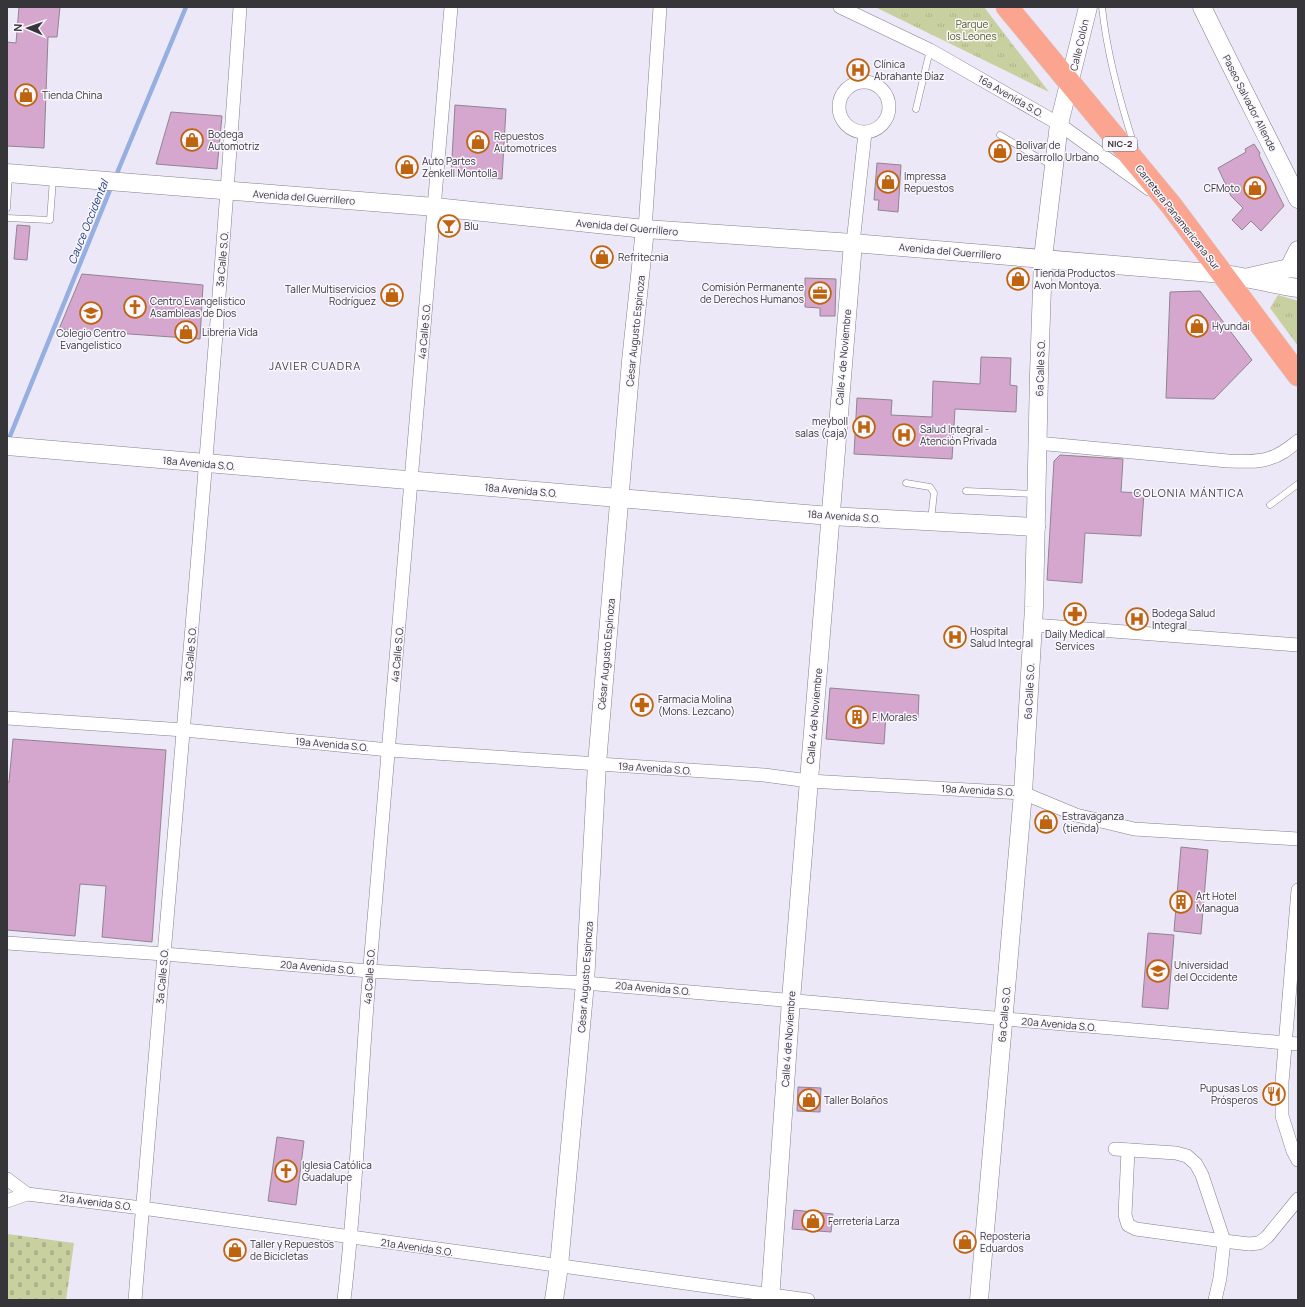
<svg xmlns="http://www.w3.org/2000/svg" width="1305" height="1307" font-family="Manrope,sans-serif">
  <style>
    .cemetery { fill: url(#cemetery-stones) }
    .park { fill: url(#park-tufts) }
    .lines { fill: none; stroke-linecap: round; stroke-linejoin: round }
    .stream { stroke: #95afe0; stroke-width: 4.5 }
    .building { fill: #d5a6ce; stroke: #90858f }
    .lane-casing { stroke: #84808d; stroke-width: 7 }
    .street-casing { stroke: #84808d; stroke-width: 14 }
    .secondary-casing { stroke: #84808d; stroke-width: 19 }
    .highway-casing { stroke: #cfcfd0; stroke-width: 23 }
    .lane { stroke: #fff; stroke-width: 6 }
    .street { stroke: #fff; stroke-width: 13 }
    .secondary { stroke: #fff; stroke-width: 18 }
    .highway { stroke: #fba591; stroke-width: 22 }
    .labels { text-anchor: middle; stroke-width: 3; stroke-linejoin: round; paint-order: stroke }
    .shield { fill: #f9f7fd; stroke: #706f74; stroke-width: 1 }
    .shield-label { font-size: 9px; font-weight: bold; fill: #36353a }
    .park-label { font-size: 10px; fill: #535a1a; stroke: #f9f7fd }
    .street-label { font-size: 10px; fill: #36353a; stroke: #f9f7fd }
    .poi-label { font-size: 10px; fill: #36353a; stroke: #f9f7fd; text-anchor: start }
    .water-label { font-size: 11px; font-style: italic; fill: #203d78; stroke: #f9f7fd }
    .neighbourhood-label { font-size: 11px; letter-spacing: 1px; fill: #45424d; stroke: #f9f7fd }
  </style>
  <defs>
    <pattern id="cemetery-stones" width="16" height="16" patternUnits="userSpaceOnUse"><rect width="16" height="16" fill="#c9d09f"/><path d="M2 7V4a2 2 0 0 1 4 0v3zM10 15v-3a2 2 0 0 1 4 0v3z" fill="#adb38a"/></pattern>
    <pattern id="park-tufts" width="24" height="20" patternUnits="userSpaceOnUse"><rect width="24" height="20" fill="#c9d09f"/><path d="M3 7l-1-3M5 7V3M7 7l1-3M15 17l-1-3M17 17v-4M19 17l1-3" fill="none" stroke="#adb38a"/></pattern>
  </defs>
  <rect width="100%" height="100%" fill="#ece8f7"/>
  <!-- cemetery -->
  <path class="cemetery" d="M7 1234 74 1243 66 1300H7Z"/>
  <!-- park -->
  <g class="park">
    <path d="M875 7H984L1049 92Z"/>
    <path d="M1278 295 1298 301V346L1270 308Z"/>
  </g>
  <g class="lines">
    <!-- stream -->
    <g class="stream">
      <path d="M115 178 186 7"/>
      <path d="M8 441 112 185"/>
    </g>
  </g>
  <!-- building -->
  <g class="building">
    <path d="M19 7H60L57 37H48L44 148 7 146V42L16 43Z"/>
    <path d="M455 105 506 109 502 179 451 175Z"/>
    <path d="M171 112 222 116 217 169 156 164Z"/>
    <path d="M1254 144 1260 153 1259 155 1284 206 1261 231 1251 221 1242 230 1232 220 1243 208 1231 196 1218 168 1246 152 1245 149Z"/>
    <path d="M877 163 901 165 898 212 878 210 879 200H874Z"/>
    <path d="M17 225 30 226 27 260 14 259Z"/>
    <path d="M82 274 203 285 200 339 59 329Z"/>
    <path d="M805 278 836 279 835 316H820V308L805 307Z"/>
    <path d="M1200 291 1252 360 1214 399 1166 398 1170 292Z"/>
    <path d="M981 357 1011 358 1010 385 1017 386 1016 412 955 409 952 459 854 454 857 398 892 400 891 415 932 417 933 381 980 384Z"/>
    <path d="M1060 455 1123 459 1121 492 1144 493 1141 536 1085 533 1082 583 1047 580 1054 461Z"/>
    <path d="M830 688 919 695 918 718 886 715 884 744 826 739Z"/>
    <path d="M13 739 166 750 152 942 102 937 106 886 80 884 75 936 7 930V782H9Z"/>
    <path d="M1181 847 1208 850 1201 934 1174 931Z"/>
    <path d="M1148 933 1174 935 1168 1009 1142 1007Z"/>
    <path d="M798 1087 821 1088 820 1112 797 1111Z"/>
    <path d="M277 1137 304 1141 296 1205 268 1201Z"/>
    <path d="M794 1210 833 1214 831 1232 792 1229Z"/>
  </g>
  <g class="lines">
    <!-- lane casing -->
    <g class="lane-casing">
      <g id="lane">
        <path d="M1102 7C1107 55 1120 102 1135 148"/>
        <path d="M916 109 930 50"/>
        <path d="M1000 135 1051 165"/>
        <path d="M7 208 9 175"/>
        <path d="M7 218 50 220 53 179"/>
        <path d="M906 483 930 487 934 493 931 520"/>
        <path d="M966 491 1035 494"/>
        <path d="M1270 505 1298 484"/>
      </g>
    </g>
    <!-- street casing -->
    <g class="street-casing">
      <g id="street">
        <path d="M840 7 930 50 1059 124 1149 189"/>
        <circle cx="864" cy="107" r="25"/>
        <path d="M645 229 660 7"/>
        <path d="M853 243 865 133"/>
        <path d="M1037 443 1228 461C1242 461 1258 463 1270 458 1281 455 1289 448 1298 441"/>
        <path d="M1033 625 1298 645"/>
        <path d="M7 718 184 730 389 750 764 775 809 781 1023 793 1076 815 1134 829 1298 839"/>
        <path d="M1298 890 1282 1082V1116L1293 1151 1298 1160"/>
        <path d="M7 943 164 954 369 971 585 983 1298 1044"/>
        <path d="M1115 1149 1176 1153 1187 1156 1196 1164 1202 1175 1224 1241 1220 1278 1215 1300"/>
        <path d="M1128 1150 1125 1215 1128 1225 1136 1229 1224 1241 1249 1244 1259 1243 1267 1237 1298 1199"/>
        <path d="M7 1179 27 1194"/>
        <path d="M7 1201 27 1194 142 1208 808 1300"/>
        <path d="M135 1300C170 869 211 438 240 7"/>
        <path d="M344 1300C358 1181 361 1062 372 943 399 631 426 319 451 7"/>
      </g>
    </g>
    <!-- secondary casing -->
    <g class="secondary-casing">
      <g id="secondary">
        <path d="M1202 7C1233 71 1266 134 1298 199"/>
        <path d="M7 173 435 207 645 229 853 243 1223 274C1248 277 1273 285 1298 288"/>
        <path d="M1289 268 1298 250"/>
        <path d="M1249 277 1289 268 1298 269"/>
        <path d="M7 446 830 516 1036 527"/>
        <path d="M554 1300 559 1266 585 983 597 764 631 361 645 229"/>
        <path d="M770 1300 791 1000 853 243"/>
        <path d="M979 1300 1023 793 1034 607 1039 374 1043 258 1059 124 1088 7"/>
      </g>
    </g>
    <!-- highway casing -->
    <g class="highway-casing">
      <path id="highway" d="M1007 7 1171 205 1298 375"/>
    </g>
    <!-- lane -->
    <use href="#lane" class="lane"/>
    <!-- street -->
    <use href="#street" class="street"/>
    <!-- secondary -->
    <use href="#secondary" class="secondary"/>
    <!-- highway -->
    <use href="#highway" class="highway"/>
  </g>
  <!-- icons -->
  <defs>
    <g id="hospital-ring" transform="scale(1.15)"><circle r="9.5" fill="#f9f7fd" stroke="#bf640e" stroke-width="1.5"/><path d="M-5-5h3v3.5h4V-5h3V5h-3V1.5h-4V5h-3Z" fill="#bf640e"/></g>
    <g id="shop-ring" transform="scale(1.15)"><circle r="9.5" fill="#f9f7fd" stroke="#bf640e" stroke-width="1.5"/><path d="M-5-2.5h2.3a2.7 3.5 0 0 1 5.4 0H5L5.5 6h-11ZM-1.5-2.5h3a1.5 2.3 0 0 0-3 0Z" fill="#bf640e"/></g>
    <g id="bar-ring" transform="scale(1.15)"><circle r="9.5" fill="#f9f7fd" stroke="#bf640e" stroke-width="1.5"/><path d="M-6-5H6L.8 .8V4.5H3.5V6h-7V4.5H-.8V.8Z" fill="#bf640e"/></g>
    <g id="office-ring" transform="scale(1.15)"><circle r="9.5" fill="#f9f7fd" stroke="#bf640e" stroke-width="1.5"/><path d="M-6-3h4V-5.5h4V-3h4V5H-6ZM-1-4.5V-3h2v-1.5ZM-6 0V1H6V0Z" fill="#bf640e"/></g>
    <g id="church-ring" transform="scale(1.15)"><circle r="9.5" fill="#f9f7fd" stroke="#bf640e" stroke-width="1.5"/><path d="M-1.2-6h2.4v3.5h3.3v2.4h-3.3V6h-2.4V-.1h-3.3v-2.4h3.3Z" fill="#bf640e"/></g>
    <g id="school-ring" transform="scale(1.15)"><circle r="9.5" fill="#f9f7fd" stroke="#bf640e" stroke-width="1.5"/><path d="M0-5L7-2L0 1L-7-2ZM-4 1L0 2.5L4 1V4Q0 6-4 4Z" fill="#bf640e"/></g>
    <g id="pharmacy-ring" transform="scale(1.15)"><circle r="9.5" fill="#f9f7fd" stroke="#bf640e" stroke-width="1.5"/><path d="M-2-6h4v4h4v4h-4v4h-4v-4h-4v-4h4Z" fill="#bf640e"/></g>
    <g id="building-ring" transform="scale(1.15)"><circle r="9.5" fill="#f9f7fd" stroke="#bf640e" stroke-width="1.5"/><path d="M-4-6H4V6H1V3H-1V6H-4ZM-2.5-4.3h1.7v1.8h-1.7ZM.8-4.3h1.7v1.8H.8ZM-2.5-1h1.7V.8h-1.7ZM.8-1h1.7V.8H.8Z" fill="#bf640e"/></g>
    <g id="university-ring" transform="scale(1.15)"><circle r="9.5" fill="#f9f7fd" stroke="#bf640e" stroke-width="1.5"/><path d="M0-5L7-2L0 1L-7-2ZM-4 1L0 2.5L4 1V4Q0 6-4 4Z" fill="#bf640e"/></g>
    <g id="restaurant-ring" transform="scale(1.15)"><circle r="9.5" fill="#f9f7fd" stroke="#bf640e" stroke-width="1.5"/><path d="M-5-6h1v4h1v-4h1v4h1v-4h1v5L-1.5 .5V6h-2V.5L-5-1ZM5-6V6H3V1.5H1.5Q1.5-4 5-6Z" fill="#bf640e"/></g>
  </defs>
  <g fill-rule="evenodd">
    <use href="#hospital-ring" x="858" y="70"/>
    <use href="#shop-ring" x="26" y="95"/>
    <use href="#shop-ring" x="192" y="140"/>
    <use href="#shop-ring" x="478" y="142"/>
    <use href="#shop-ring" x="1000" y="151"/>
    <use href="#shop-ring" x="407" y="167"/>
    <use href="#shop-ring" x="888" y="182"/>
    <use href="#shop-ring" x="1255" y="188"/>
    <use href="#bar-ring" x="449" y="226"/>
    <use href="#shop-ring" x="602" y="257"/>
    <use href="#shop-ring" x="1018" y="279"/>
    <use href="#office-ring" x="820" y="293"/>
    <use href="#shop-ring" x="392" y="295"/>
    <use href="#church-ring" x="135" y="307"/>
    <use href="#school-ring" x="91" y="313"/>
    <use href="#shop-ring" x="1197" y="326"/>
    <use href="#shop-ring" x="186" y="332"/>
    <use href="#hospital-ring" x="864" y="427"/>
    <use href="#hospital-ring" x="904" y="435"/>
    <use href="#pharmacy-ring" x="1075" y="614"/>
    <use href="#hospital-ring" x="1137" y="619"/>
    <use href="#hospital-ring" x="955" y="637"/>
    <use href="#pharmacy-ring" x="642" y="705"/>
    <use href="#building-ring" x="857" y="717"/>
    <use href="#shop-ring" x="1046" y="822"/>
    <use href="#building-ring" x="1181" y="902"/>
    <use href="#university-ring" x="1158" y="971"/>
    <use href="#restaurant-ring" x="1274" y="1094"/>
    <use href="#shop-ring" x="809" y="1100"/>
    <use href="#church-ring" x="286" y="1171"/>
    <use href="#shop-ring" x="813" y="1221"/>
    <use href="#shop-ring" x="965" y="1242"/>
    <use href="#shop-ring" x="235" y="1250"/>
  </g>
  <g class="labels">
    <!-- shield labels -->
    <rect class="shield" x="1103" y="137" width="34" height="14" rx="3"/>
    <g class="shield-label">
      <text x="1120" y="147">NIC-2</text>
    </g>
    <!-- park labels -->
    <g class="park-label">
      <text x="972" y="28">Parque<tspan x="972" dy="12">los Leones</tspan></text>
    </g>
    <!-- street labels -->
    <g class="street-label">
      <text transform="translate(1079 45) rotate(-77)" y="4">Calle Colón</text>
      <text transform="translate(1011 96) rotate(30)" y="4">16a Avenida S.O.</text>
      <text transform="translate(1250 103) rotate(63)" y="4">Paseo Salvador Allende</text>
      <text transform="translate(304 197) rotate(4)" y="4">Avenida del Guerrillero</text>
      <text transform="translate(1178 217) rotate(52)" y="4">Carretera Panamericana Sur</text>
      <text transform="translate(627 227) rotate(5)" y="4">Avenida del Guerrillero</text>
      <text transform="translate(950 251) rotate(5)" y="4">Avenida del Guerrillero</text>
      <text transform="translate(222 259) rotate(-85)" y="4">3a Calle S.O.</text>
      <text transform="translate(424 331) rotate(-85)" y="4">4a Calle S.O.</text>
      <text transform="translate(635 331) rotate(-84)" y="4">César Augusto Espinoza</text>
      <text transform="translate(843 357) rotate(-85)" y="4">Calle 4 de Noviembre</text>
      <text transform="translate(1040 368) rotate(-88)" y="4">6a Calle S.O.</text>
      <text transform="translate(199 463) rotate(5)" y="4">18a Avenida S.O.</text>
      <text transform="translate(521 490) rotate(5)" y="4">18a Avenida S.O.</text>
      <text transform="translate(844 516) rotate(4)" y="4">18a Avenida S.O.</text>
      <text transform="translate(190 654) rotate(-85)" y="4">3a Calle S.O.</text>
      <text transform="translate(397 654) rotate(-85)" y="4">4a Calle S.O.</text>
      <text transform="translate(606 654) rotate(-85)" y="4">César Augusto Espinoza</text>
      <text transform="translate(1029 691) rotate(-87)" y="4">6a Calle S.O.</text>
      <text transform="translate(814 716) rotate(-85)" y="4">Calle 4 de Noviembre</text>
      <text transform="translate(332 744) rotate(5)" y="4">19a Avenida S.O.</text>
      <text transform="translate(655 768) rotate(4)" y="4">19a Avenida S.O.</text>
      <text transform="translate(978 790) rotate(3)" y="4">19a Avenida S.O.</text>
      <text transform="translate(318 967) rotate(5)" y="4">20a Avenida S.O.</text>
      <text transform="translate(162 976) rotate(-85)" y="4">3a Calle S.O.</text>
      <text transform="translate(369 976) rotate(-86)" y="4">4a Calle S.O.</text>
      <text transform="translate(585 977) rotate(-86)" y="4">César Augusto Espinoza</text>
      <text transform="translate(653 988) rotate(5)" y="4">20a Avenida S.O.</text>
      <text transform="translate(1004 1014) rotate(-85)" y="4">6a Calle S.O.</text>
      <text transform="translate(1059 1024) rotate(5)" y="4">20a Avenida S.O.</text>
      <text transform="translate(788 1039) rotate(-86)" y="4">Calle 4 de Noviembre</text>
      <text transform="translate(96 1202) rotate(7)" y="4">21a Avenida S.O.</text>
      <text transform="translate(417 1247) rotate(8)" y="4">21a Avenida S.O.</text>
    </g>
    <!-- poi labels -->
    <g class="poi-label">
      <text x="874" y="68">Clínica<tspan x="874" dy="12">Abrahante Díaz</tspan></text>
      <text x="42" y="99">Tienda China</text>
      <text x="208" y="138">Bodega<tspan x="208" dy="12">Automotriz</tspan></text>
      <text x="494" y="140">Repuestos<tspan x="494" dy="12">Automotrices</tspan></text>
      <text x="1016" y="149">Bolivar de<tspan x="1016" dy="12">Desarrollo Urbano</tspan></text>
      <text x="422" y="165">Auto Partes<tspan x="422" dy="12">Zenkell Montolla</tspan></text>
      <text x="904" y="180">Impressa<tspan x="904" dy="12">Repuestos</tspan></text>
      <text x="1240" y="192" text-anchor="end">CFMoto</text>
      <text x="464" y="230">Blu</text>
      <text x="618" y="261">Refritecnia</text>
      <text x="1034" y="277">Tienda Productos<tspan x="1034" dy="12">Avon Montoya.</tspan></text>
      <text x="804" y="291" text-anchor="end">Comisión Permanente<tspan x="804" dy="12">de Derechos Humanos</tspan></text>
      <text x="376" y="293" text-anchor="end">Taller Multiservicios<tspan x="376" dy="12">Rodríguez</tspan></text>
      <text x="150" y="305">Centro Evangelistico<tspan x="150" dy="12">Asambleas de Dios</tspan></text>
      <text x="1212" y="330">Hyundai</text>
      <text x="202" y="336">Librería Vida</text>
      <text x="91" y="337" text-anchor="middle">Colegio Centro<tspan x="91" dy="12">Evangelistico</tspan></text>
      <text x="848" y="425" text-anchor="end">meyboll<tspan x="848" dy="12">salas (caja)</tspan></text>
      <text x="920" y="433">Salud Integral -<tspan x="920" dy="12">Atención Privada</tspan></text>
      <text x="1152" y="617">Bodega Salud<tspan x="1152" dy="12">Integral</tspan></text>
      <text x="970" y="635">Hospital<tspan x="970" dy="12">Salud Integral</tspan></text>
      <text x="1075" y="638" text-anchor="middle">Daily Medical<tspan x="1075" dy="12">Services</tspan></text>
      <text x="658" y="703">Farmacia Molina<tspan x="658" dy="12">(Mons. Lezcano)</tspan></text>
      <text x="872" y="721">F. Morales</text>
      <text x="1062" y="820">Estravaganza<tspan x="1062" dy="12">(tienda)</tspan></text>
      <text x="1196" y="900">Art Hotel<tspan x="1196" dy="12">Managua</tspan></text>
      <text x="1174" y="969">Universidad<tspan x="1174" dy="12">del Occidente</tspan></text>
      <text x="1258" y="1092" text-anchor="end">Pupusas Los<tspan x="1258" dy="12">Prósperos</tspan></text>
      <text x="824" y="1104">Taller Bolaños</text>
      <text x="302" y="1169">Iglesia Católica<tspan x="302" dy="12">Guadalupe</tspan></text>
      <text x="828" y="1225">Ferretería Larza</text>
      <text x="980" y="1240">Repostería<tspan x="980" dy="12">Eduardos</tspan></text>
      <text x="250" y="1248">Taller y Repuestos<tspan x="250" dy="12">de Bicicletas</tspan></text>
    </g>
    <!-- water labels -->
    <g class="water-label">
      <text transform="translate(88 222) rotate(-68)" y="4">Cauce Occidental</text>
    </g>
    <!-- neighbourhood labels -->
    <g class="neighbourhood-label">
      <text x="315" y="370">JAVIER CUADRA</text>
      <text x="1189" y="497">COLONIA MÁNTICA</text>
    </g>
  </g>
  <!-- border -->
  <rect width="1305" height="1307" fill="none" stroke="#36353a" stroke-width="16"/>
  <!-- north arrow -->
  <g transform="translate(28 28) rotate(272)" stroke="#f9f7fd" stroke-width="3" paint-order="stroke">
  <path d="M0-3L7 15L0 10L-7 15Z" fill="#36353a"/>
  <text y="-6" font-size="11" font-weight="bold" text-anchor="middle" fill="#36353a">N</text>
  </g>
</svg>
